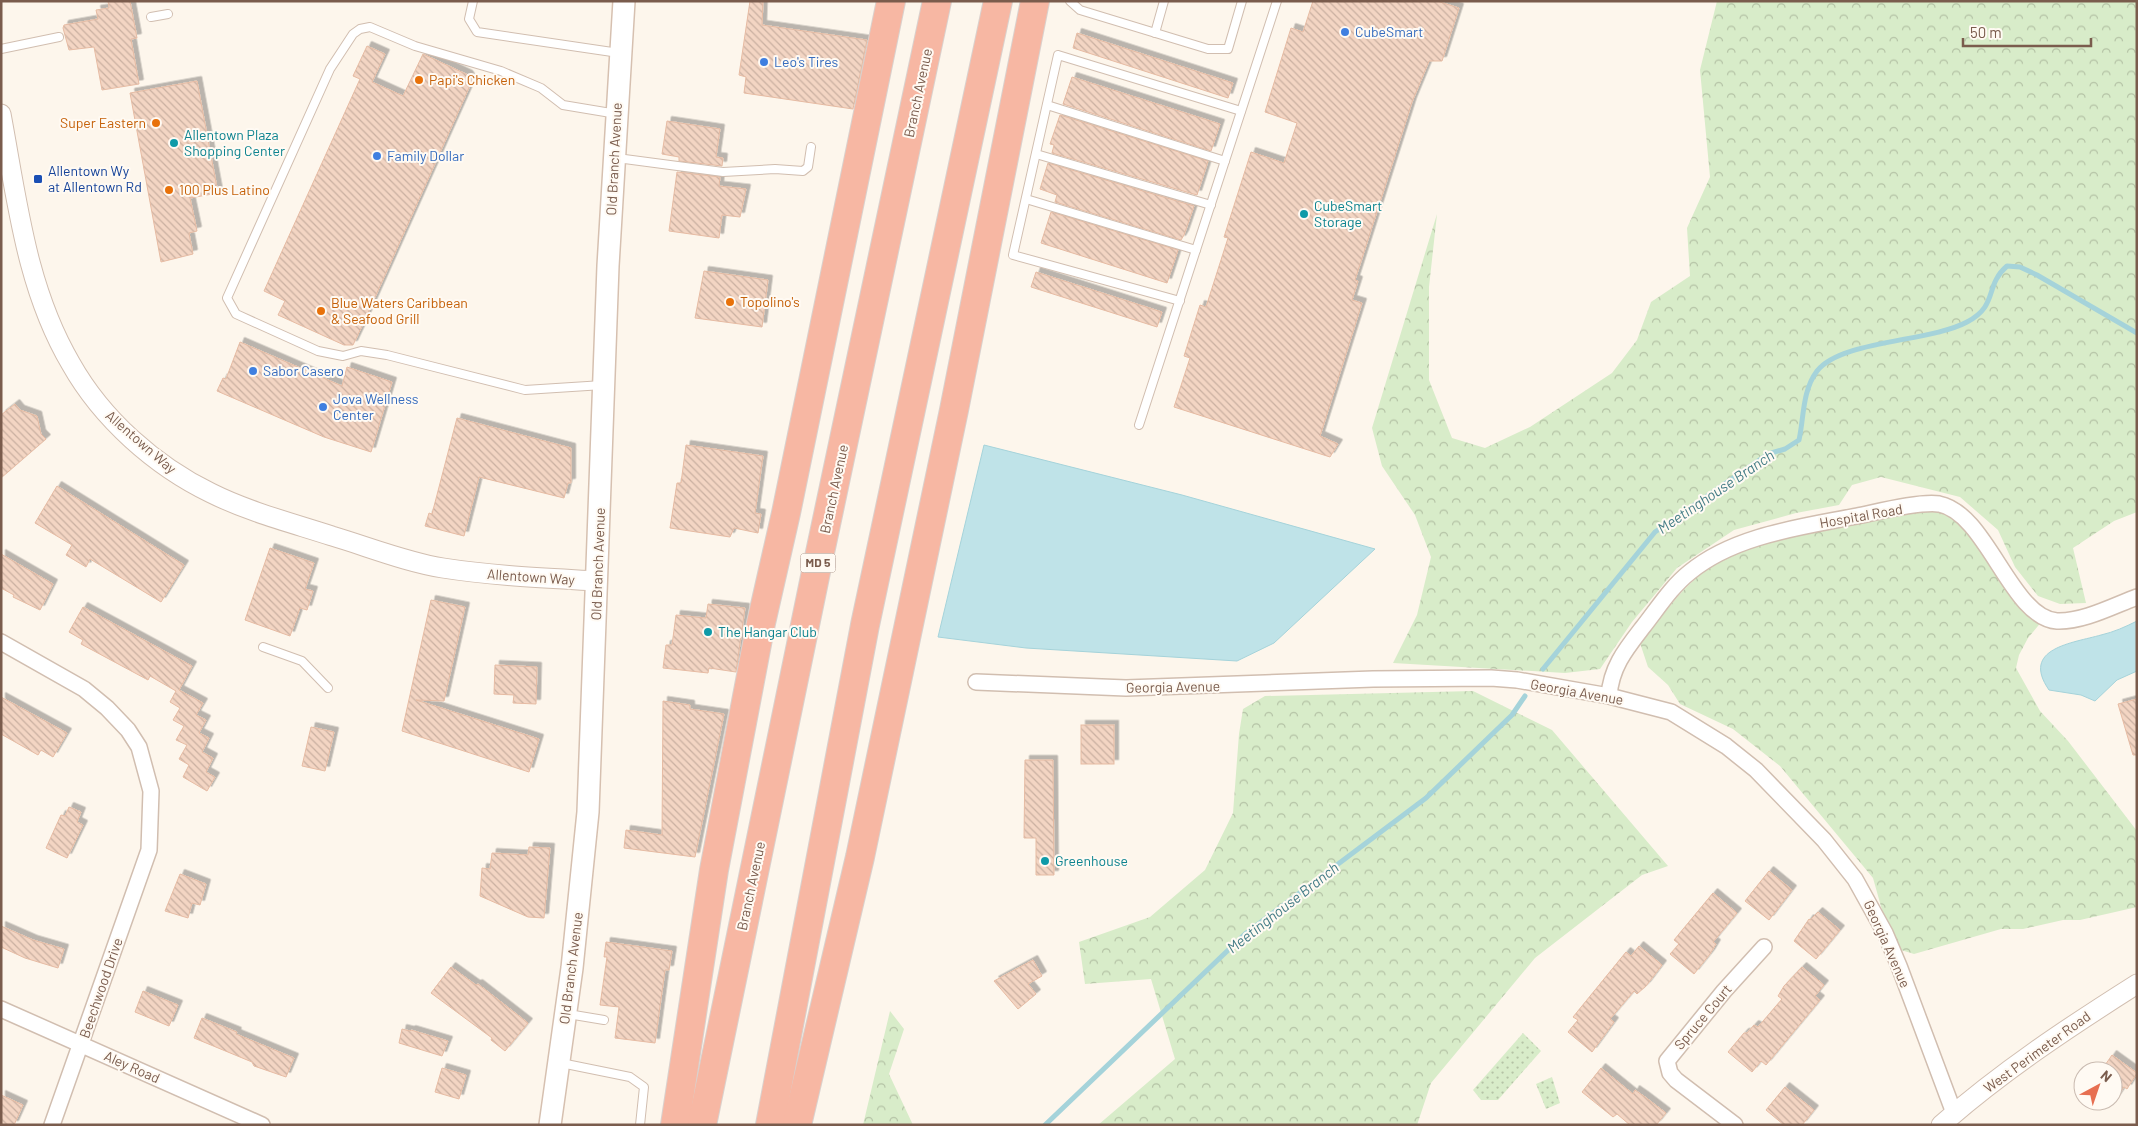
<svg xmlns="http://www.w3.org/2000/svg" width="2138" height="1126" font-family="Barlow,sans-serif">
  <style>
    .forest { fill: url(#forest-crowns) }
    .park { fill: url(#park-dots) }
    .water { fill: #bfe3e8; stroke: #a5d3da }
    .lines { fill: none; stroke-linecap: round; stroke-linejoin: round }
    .stream { stroke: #a5d3da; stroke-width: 5 }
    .building { fill: url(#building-back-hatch); stroke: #e6bba3; filter: url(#shadow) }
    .service-casing { stroke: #d1beb0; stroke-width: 10 }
    .minor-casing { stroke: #d1beb0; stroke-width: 18 }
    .tertiary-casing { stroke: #d1beb0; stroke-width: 21 }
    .secondary-casing { stroke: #d6c0b0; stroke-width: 24 }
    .motorway-casing { stroke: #dad1cd; stroke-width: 30 }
    .service { stroke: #fff; stroke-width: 8 }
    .minor { stroke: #fff; stroke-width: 15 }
    .tertiary { stroke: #fff; stroke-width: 19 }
    .secondary { stroke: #fff; stroke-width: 21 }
    .motorway { stroke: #f7b7a3; stroke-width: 28 }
    .shop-dot { fill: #3f7fe0; stroke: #fffaf3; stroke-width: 2 }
    .food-dot { fill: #e8710a; stroke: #fffaf3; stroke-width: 2 }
    .culture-dot { fill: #0f9aa8; stroke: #fffaf3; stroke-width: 2 }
    .transit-dot { fill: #1a4fb4; stroke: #fffaf3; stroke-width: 2 }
    .labels { text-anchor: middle; stroke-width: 4; stroke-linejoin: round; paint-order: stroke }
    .shield { fill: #fffaf3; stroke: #a28b7f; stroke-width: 1 }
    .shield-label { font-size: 12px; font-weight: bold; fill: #7a5c4d }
    .shop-label { font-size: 14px; fill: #366cbe; stroke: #fffaf3; text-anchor: start }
    .food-label { font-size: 14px; fill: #c56008; stroke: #fffaf3; text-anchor: start }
    .street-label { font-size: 14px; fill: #7a5c4d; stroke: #fffaf3 }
    .culture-label { font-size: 14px; fill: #0d838f; stroke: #fffaf3; text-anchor: start }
    .transit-label { font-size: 14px; fill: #164399; stroke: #fffaf3; text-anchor: start }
    .water-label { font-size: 15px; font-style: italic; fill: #437c86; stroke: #fffaf3 }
  </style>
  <defs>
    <pattern id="forest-crowns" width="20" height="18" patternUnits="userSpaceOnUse" patternTransform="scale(1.25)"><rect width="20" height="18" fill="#d8ecc9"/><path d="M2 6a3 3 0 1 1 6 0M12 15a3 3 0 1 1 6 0" fill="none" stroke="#b4c2a5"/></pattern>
    <pattern id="park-dots" width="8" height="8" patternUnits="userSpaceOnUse" patternTransform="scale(1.25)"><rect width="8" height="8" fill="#d8ecc9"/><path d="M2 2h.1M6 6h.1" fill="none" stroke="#b4c2a5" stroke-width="1.8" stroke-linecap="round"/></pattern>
    <pattern id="building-back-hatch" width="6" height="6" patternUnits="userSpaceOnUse" patternTransform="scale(1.25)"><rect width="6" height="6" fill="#f3d5c3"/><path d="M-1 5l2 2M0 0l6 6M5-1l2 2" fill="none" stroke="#cab0a1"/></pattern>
    <filter id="shadow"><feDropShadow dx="4.5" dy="-4.5" stdDeviation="0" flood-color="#0004"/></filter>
  </defs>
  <rect width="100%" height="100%" fill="#fdf6ec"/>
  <!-- forest -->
  <g class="forest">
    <path d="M1717 1H2137V512L2114 521 2073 548 2086 603 2060 604 2038 596 2015 567 1998 530 1960 497 1881 477 1852 485 1839 505 1796 513 1734 530 1677 568 1632 622 1600 669 1565 673 1393 663 1417 615 1431 557 1415 515 1382 466 1372 428 1437 214 1429 287V380L1452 438 1485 448 1530 427 1612 373 1637 340 1651 302 1690 276 1687 228 1710 177 1700 70Z"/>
    <path d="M1924 510 1952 514 2042 621 2028 638 2019 655 2016 668 2040 711 2068 741 2137 831V907L2080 920H2063L2023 929H2001L1914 954 1901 950 1882 910 1873 878 1780 766 1733 729 1680 704 1668 685 1648 667 1640 643C1660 620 1679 590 1704 572 1757 534 1859 522 1924 510Z"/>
    <path d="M1473 691 1552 730 1668 866 1642 875 1535 958 1431 1083 1417 1125H1098L1175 1059 1151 979 1085 984 1079 942 1150 917 1205 870 1233 813 1239 734 1243 709 1265 696Z"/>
    <path d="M890 1011 904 1029 889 1074 913 1125H863Z"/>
  </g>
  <!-- park -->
  <g class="park">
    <path d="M1523 1033 1541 1051 1498 1100H1481L1473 1090Z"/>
    <path d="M1552 1077 1560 1103 1546 1109 1536 1084Z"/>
  </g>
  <!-- water -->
  <g class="water">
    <path d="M984 445 1182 495 1375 549 1274 643 1237 661 1026 648 938 637Z"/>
    <path d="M2137 621V671L2117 680 2095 701 2081 695 2049 690C2020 648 2073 643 2101 635 2114 632 2125 627 2137 621Z"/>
  </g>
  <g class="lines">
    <!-- stream -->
    <g class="stream">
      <path d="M1543 669 1655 532 1768 454 1785 449 1799 440C1804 418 1802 391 1817 371 1841 340 1930 342 1967 322 1999 305 1984 286 2007 266L2020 267 2037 275 2137 333"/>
      <path d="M1045 1125 1245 934 1426 798 1512 715 1525 696"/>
    </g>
  </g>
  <!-- building -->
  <g class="building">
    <path d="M108 1H130L137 38 131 39 139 84 102 90 94 47 69 50 63 28 64 25 98 19 96 10 109 8Z"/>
    <path d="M750 1H763L762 25 867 40 853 109 744 93 746 77 739 75Z"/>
    <path d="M1313 1H1437L1459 8 1442 61H1429L1412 102 1355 280 1358 281 1352 300 1362 303 1320 436 1338 444 1330 457 1174 407 1190 358 1184 356 1200 305 1206 307 1228 238 1224 237 1251 152 1284 163 1297 123 1265 112 1291 28 1303 32Z"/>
    <path d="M1077 33 1233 83 1228 98 1073 48Z"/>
    <path d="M367 46 385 54 372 82 403 96 423 54 468 75 472 81 363 324 353 345H344L278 315 285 301 264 291 360 79 353 76Z"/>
    <path d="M1072 77 1220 124 1211 151 1063 104Z"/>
    <path d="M197 81 218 193 190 198 197 231 189 233 193 254 161 262 130 93Z"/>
    <path d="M1060 115 1208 161 1197 195 1052 153 1054 145 1050 144Z"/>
    <path d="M667 121 720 129 716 157 723 158 722 166 679 161V157L662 154Z"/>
    <path d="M1048 163 1194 206 1184 235 1181 240 1055 202 1057 195 1040 189Z"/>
    <path d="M677 172 720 177 719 186 746 189 740 217 722 215 719 238 669 231Z"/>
    <path d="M1051 212 1178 250 1167 283 1041 243Z"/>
    <path d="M704 271 768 280 762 327 695 318Z"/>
    <path d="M1036 272 1162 312 1157 327 1031 287Z"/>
    <path d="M240 342 342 386 347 367 392 382 371 452 324 437 217 391 223 378 226 379Z"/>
    <path d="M15 404 20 410 37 416 41 434 46 439 1 478V415Z"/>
    <path d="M457 418 571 448V483H568L564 498 479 477 464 536 425 526 429 513 432 514Z"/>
    <path d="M686 445 763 456 755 513 761 514 758 533 734 528 730 537 670 528 677 483H681Z"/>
    <path d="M57 486 184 565 161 602 90 559 86 567 66 555 72 545 35 523Z"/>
    <path d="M270 548 314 563 305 589 313 591 307 610 300 608 290 636 245 620Z"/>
    <path d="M1 554 53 584 40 610 13 597 14 595 1 588Z"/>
    <path d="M431 600 465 607 444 701 416 700 539 739 529 772 402 731Z"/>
    <path d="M708 604 745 608 736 672 709 668 708 673 663 668 666 645H672L676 615 706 618Z"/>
    <path d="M83 607 192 666 179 690 203 703 196 715 206 720 199 733 209 738 202 752 213 758 206 772 215 777 207 791 183 777 189 765 179 759 187 745 176 740 184 726 173 720 180 708 170 702 176 691 150 676 148 680 81 644 83 640 69 632Z"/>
    <path d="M495 665 537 667 536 704 513 703 514 695 494 694Z"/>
    <path d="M1 697 67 733 53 757 41 750 38 755 1 734Z"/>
    <path d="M2137 699V755H2133L2118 704Z"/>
    <path d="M663 701 690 705V709L724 714 695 857 624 848 626 830 662 835Z"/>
    <rect x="1081" y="725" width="33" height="39"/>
    <path d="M311 727 334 732 325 771 302 766Z"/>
    <path d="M1025 760H1053L1054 875H1036V838H1024Z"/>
    <path d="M69 807 81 812 77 822 83 825 67 858 46 848 61 815 65 816Z"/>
    <path d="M529 847 550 848 544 918 528 917 480 896 482 868 490 869 492 853 528 855Z"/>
    <path d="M1769 871 1792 890 1769 920 1745 901Z"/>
    <path d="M180 874 206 884 200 905 192 903 188 918 165 911Z"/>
    <path d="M1713 893 1737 913 1713 942 1716 944 1710 954 1694 974 1670 954 1679 944 1674 940Z"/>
    <path d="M1818 912 1840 930 1816 959 1794 941 1809 919 1810 920Z"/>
    <path d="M1 926 33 940 64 949 58 968 25 958 1 947Z"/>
    <path d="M606 942 672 951 669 970H665L655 1043 615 1038 619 1007 600 1005 607 957H604Z"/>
    <path d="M1639 946 1662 965 1646 986 1637 994 1634 991 1610 1019 1614 1022 1592 1052 1568 1032 1578 1020 1573 1017 1626 952 1631 956Z"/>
    <path d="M1033 960 1042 976 1028 984 1036 994 1018 1009 994 981Z"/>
    <path d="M451 967 476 985 478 984 528 1023 505 1051 491 1040 492 1038 431 993Z"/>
    <path d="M1802 967 1824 985 1815 996 1820 1000 1766 1065 1761 1061 1752 1072 1728 1052 1744 1033H1747L1754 1025 1758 1027 1782 999 1778 996 1784 986Z"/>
    <path d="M143 991 178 1005 169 1026 135 1012Z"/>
    <path d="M202 1018 237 1032 236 1034 294 1058 286 1077 254 1066 252 1062 194 1038Z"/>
    <path d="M402 1029 410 1031 411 1030 448 1041 442 1056 399 1043Z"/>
    <path d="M2112 1055 2137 1073 2127 1089 2124 1087 2113 1103V1071H2101Z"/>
    <path d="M442 1068 466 1075 459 1099 435 1092Z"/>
    <path d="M1601 1068 1633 1094 1635 1090 1645 1097 1666 1113 1656 1125H1630L1617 1114 1613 1117 1582 1092Z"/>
    <path d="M1785 1087 1814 1110 1802 1125H1784L1766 1110Z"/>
    <path d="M1 1095 23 1105 14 1125H1Z"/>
  </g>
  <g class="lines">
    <!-- service casing -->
    <g class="service-casing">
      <g id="service">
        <path d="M473 1 469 19 477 32 619 53"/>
        <path d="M1070 1 1080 10 1208 49H1228L1242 1"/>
        <path d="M151 17 168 14"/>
        <path d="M1155 33 1164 1"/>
        <path d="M1 49 59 37"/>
        <path d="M1047 105 1225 161"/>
        <path d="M1036 154 1211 205"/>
        <path d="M617 158 723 172 775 169 803 171 808 167 811 147"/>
        <path d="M1026 199 1196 250"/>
        <path d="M1180 301 1013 255 1058 55 1241 111"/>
        <path d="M603 385 525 390 387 355 361 351 343 356 318 351 236 314 227 298 330 69 353 34 360 29 370 27 415 46 501 71 541 88 563 105 617 114"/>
        <path d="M1139 425 1277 1"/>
        <path d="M263 647 302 661 328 688"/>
        <path d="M568 1014 604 1020"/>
        <path d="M561 1063 630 1077 644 1087 640 1125"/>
      </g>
    </g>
    <!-- minor casing -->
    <g class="minor-casing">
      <g id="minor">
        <path d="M1 642 84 689 107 708 128 730 139 747 151 791 149 850 52 1125"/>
        <path d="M976 682 1126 688 1373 679 1491 678 1517 680 1609 696 1671 712 1726 746 1756 770 1824 840 1855 879 1885 933 1899 966 1954 1113"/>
        <path d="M1609 696C1611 667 1626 649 1643 627 1658 608 1671 587 1690 572 1735 535 1802 527 1857 516 1877 512 1920 501 1939 504 1987 513 2011 618 2057 621 2083 622 2113 606 2137 597"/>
        <path d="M1 1009 262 1125"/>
        <path d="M1735 1125 1676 1080 1670 1073 1667 1061 1724 991 1764 947"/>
      </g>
    </g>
    <!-- tertiary casing -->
    <g class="tertiary-casing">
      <g id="tertiary">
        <path d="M1 114C17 199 26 288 71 364 102 419 155 466 211 493 249 512 292 523 332 536 369 547 406 562 443 568 494 576 546 578 597 581"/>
        <path d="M1941 1125C2001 1072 2069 1027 2137 984"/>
      </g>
    </g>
    <!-- secondary casing -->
    <g class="secondary-casing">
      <path id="secondary" d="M550 1125 572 968 588 812 608 266 624 1"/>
    </g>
    <!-- motorway casing -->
    <g class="motorway-casing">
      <g id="motorway">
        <path d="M675 1125 714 870 761 623 786 513 891 1"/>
        <path d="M702 1125 818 562 937 1"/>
        <path d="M770 1125 865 625 998 1"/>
        <path d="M797 1125 860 857 954 410 1035 1"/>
      </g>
    </g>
    <!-- service -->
    <use href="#service" class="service"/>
    <!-- minor -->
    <use href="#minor" class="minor"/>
    <!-- tertiary -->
    <use href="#tertiary" class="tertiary"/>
    <!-- secondary -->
    <use href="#secondary" class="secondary"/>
    <!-- motorway -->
    <use href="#motorway" class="motorway"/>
  </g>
  <!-- markers -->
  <g class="shop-dot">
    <circle cx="1345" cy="32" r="5"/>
    <circle cx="764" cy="62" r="5"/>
    <circle cx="377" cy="156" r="5"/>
    <circle cx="253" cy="371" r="5"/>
    <circle cx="323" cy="407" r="5"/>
  </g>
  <g class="food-dot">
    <circle cx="419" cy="80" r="5"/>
    <circle cx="156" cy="123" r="5"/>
    <circle cx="169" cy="190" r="5"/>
    <circle cx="730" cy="302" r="5"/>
    <circle cx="321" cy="311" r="5"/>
  </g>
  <g class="culture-dot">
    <circle cx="174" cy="143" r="5"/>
    <circle cx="1304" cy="214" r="5"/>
    <circle cx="708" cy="632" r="5"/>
    <circle cx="1045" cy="861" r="5"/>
  </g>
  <rect class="transit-dot" x="33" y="174" width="10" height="10" rx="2.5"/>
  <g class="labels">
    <!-- shield labels -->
    <rect class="shield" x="800.5" y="553.5" width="35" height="19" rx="4"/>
    <g class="shield-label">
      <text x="818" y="567">MD 5</text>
    </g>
    <!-- shop labels -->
    <g class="shop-label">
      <text x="1355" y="37">CubeSmart</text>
      <text x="774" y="67">Leo's Tires</text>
      <text x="387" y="161">Family Dollar</text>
      <text x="263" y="376">Sabor Casero</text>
      <text x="333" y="404">Jova Wellness<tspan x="333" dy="16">Center</tspan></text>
    </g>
    <!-- food labels -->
    <g class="food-label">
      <text x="429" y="85">Papi's Chicken</text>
      <text x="146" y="128" text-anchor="end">Super Eastern</text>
      <text x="179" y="195">100 Plus Latino</text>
      <text x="740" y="307">Topolino's</text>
      <text x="331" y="308">Blue Waters Caribbean<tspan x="331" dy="16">&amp; Seafood Grill</tspan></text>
    </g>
    <!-- street labels -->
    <g class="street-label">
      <text transform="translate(918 93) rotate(-78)" y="5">Branch Avenue</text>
      <text transform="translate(614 159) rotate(-87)" y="5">Old Branch Avenue</text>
      <text transform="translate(141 442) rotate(41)" y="5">Allentown Way</text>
      <text transform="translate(834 489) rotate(-78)" y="5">Branch Avenue</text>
      <text transform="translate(1861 516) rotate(-10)" y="5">Hospital Road</text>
      <text transform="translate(598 564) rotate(-88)" y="5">Old Branch Avenue</text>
      <text transform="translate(531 577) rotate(4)" y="5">Allentown Way</text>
      <text transform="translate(1173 687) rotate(-1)" y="5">Georgia Avenue</text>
      <text transform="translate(1577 692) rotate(10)" y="5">Georgia Avenue</text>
      <text transform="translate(751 886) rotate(-78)" y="5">Branch Avenue</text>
      <text transform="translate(1887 944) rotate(66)" y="5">Georgia Avenue</text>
      <text transform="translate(571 968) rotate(-83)" y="5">Old Branch Avenue</text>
      <text transform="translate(101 988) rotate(-71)" y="5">Beechwood Drive</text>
      <text transform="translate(1703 1017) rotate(-50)" y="5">Spruce Court</text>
      <text transform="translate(2037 1052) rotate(-36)" y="5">West Perimeter Road</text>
      <text transform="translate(132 1067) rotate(24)" y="5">Aley Road</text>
    </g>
    <!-- culture labels -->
    <g class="culture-label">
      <text x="184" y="140">Allentown Plaza<tspan x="184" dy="16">Shopping Center</tspan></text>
      <text x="1314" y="211">CubeSmart<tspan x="1314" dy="16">Storage</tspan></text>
      <text x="718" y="637">The Hangar Club</text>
      <text x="1055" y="866">Greenhouse</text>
    </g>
    <!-- transit labels -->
    <g class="transit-label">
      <text x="48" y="176">Allentown Wy<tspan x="48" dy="16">at Allentown Rd</tspan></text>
    </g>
    <!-- water labels -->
    <g class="water-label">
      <text transform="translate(1716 492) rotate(-34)" y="5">Meetinghouse Branch</text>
      <text transform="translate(1283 908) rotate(-38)" y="5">Meetinghouse Branch</text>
    </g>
  </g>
  <!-- border -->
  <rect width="2138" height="1126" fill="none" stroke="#7a5c4d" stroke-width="5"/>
  <!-- north arrow -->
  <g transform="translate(2098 1086) rotate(40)"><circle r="24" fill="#fffaf3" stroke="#cabbb1"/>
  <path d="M0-4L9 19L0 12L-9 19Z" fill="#e76f51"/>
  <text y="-8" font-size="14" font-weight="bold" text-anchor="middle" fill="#7a5c4d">N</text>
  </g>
  <!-- scale -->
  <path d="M1963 38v8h128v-8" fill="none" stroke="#7a5c4d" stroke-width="2.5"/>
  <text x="1970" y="38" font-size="15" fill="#7a5c4d" stroke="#fffaf3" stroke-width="4" paint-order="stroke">50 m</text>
</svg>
